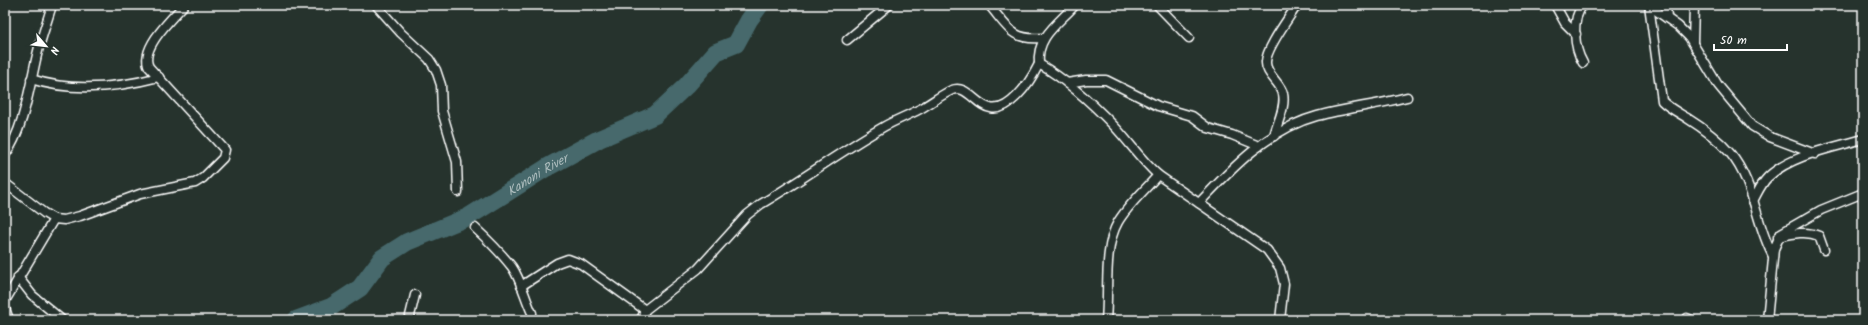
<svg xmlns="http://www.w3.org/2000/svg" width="1868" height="325" font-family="Kalam,sans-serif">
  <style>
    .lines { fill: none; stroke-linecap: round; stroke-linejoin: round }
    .river { stroke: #46696c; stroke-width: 18 }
    .minor-casing { stroke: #fff; stroke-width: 11 }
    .minor { stroke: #26332d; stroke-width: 8 }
    .labels { text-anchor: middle; stroke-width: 3; stroke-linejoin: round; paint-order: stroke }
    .water-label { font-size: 13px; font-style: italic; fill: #acbcbd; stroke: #26332d }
  </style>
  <rect width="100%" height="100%" fill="#26332d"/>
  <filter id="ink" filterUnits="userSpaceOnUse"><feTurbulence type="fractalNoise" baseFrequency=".025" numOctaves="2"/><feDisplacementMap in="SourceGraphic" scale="8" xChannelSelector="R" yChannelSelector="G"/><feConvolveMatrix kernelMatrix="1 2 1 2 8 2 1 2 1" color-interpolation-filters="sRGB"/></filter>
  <g filter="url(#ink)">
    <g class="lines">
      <!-- river -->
      <path class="river" id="s1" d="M296 320 331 307 360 288 382 258 407 242 468 217 546 168 599 139 655 115 687 85 716 52 736 44 749 20 760 5"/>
      <!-- minor casing -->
      <g class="minor-casing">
        <g id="minor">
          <path d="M376 5 401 33 429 59 436 70 441 85 442 111 457 162 458 192"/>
          <path d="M989 5C1008 27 1011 41 1043 38"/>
          <path d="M1157 5 1189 38"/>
          <path d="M1555 5 1565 23 1576 34"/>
          <path d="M1583 5C1571 19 1574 48 1583 63"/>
          <path d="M1648 5 1678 26 1689 37 1718 85 1752 126 1770 137 1815 154"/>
          <path d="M1649 5 1662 101C1669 108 1679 113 1687 118 1703 128 1718 139 1730 153 1755 183 1755 223 1773 256"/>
          <path d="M1666 5 1667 18"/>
          <path d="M847 40 889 5"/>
          <path d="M1693 43 1694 5"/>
          <path d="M1039 64C1036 37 1058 24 1075 5"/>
          <path d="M31 79C73 93 117 88 159 77"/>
          <path d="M1067 83 1086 80H1106L1158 106 1192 116 1208 128 1232 135 1259 146"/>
          <path d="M1274 136C1277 123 1286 107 1283 94 1281 83 1265 74 1266 62 1266 48 1289 18 1297 5"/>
          <path d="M5 155C23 132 30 85 37 55 41 38 47 22 52 5"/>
          <path d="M5 183 44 213 54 219 64 220 80 216 140 194 195 183 203 178 223 158 225 150 149 67C139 49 172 18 184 5"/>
          <path d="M1753 201C1758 192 1761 184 1768 177 1791 155 1833 148 1863 139"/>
          <path d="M1199 203C1232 168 1269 129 1317 116 1347 108 1377 105 1407 97"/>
          <path d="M475 228C488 240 501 253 512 267 521 280 525 298 532 313"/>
          <path d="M1778 237C1791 234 1806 230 1819 236L1824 250"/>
          <path d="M18 277 32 295 62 320"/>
          <path d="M521 286 557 263 568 259 581 264 645 310"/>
          <path d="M5 301 54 219"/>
          <path d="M5 308 9 320"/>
          <path d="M1687 318 1692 320"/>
          <path d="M409 320 415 295"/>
          <path d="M641 320 645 310 698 269 747 215 761 204C803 179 843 150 885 126 896 120 909 115 920 109 931 103 941 95 952 90 973 81 983 131 1017 96 1027 86 1033 76 1039 64 1067 80 1093 104 1115 127 1130 143 1142 161 1158 175L1267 250 1280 268 1284 284 1280 320"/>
          <path d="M1106 320C1109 291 1103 248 1118 222 1128 205 1145 190 1158 175"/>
          <path d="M1767 320 1774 249 1781 233 1821 210 1863 193"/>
        </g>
      </g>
      <!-- minor -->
      <use href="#minor" class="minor"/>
    </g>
  </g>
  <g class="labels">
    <!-- water labels -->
    <g class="water-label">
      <text dy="5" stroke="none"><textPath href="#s1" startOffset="286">Kanoni River</textPath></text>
    </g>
  </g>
  <!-- margin -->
  <rect width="1868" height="325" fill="none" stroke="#26332d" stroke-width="20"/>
  <rect x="10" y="10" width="1848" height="305" fill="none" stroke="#fff" stroke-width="1.5" filter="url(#ink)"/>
  <!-- north arrow -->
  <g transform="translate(46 46) rotate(118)" stroke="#26332d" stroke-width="3" paint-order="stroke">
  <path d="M0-3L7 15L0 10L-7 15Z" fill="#ffffff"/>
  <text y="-6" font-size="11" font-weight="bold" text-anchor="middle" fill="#ffffff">N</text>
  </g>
  <!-- scale -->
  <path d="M1714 44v6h73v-6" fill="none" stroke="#ffffff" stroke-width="2"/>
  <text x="1720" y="44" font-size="12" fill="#ffffff" stroke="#26332d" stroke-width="3" paint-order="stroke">50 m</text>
</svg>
